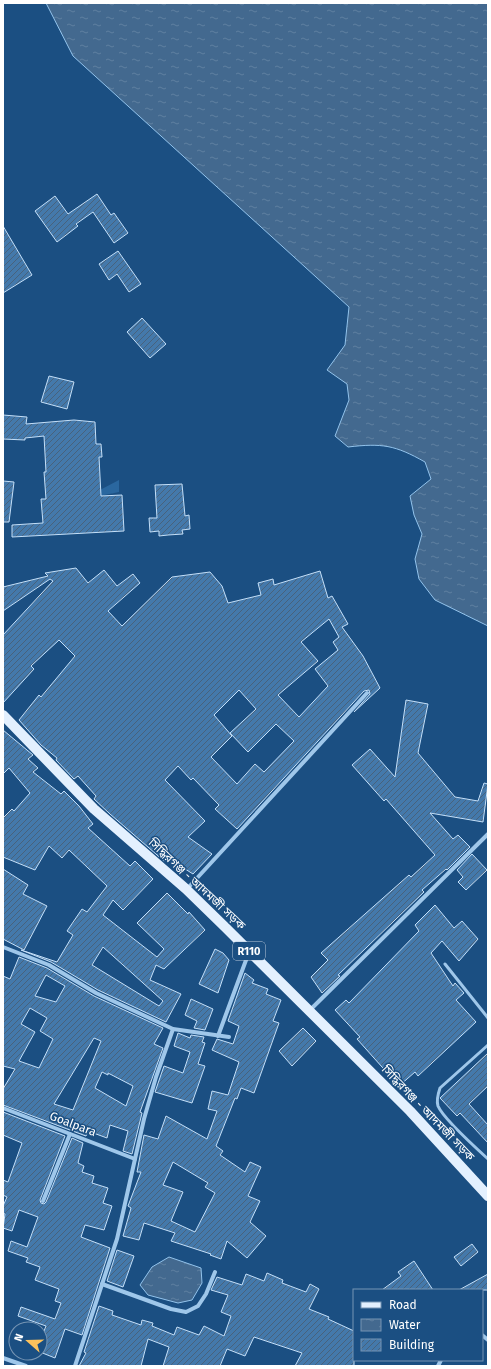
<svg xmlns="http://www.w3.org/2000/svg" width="491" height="1369" font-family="'Fira Sans','Noto Sans Bengali',sans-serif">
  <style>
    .grass { fill: url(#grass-tufts) }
    .water { fill: url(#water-ripples); stroke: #92c3ec }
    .building { fill: url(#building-hatch); stroke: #c4dff8; fill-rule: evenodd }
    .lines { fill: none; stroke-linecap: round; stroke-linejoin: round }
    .service { stroke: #9fc7ea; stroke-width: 3 }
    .minor { stroke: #9fc7ea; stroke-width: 4 }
    .primary { stroke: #e3f0fe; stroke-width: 10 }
    .labels { text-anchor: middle; stroke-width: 3; stroke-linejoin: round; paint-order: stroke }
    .shield { fill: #1b4f82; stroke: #bbcada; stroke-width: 1 }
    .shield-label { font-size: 11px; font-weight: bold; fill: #fff }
    .street-label { font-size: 12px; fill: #fff; stroke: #1b4f82 }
  </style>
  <defs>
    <pattern id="grass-tufts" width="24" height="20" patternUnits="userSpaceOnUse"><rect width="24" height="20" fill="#2a679f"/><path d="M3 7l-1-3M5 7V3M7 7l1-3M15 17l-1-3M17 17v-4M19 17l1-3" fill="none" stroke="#4a7ead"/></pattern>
    <pattern id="water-ripples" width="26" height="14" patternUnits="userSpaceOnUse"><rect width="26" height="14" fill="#43698f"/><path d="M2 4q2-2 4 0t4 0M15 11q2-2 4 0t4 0" fill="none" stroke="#5f80a0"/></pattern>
    <pattern id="building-hatch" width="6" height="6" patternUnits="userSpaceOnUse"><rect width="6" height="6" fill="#4479ab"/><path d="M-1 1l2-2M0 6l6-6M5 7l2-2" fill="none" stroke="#48627c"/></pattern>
  </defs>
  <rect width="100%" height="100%" fill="#1b4f82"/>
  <!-- grass -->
  <path class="grass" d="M119 480V492L104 495 106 522 100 490Z"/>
  <!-- water -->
  <g class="water">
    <path d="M46 3H488V626L435 600 419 579 415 559 422 534 414 515 410 496 431 479 425 462C395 445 382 443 348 447L335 436 349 400 347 384 327 370 345 345 349 307 73 56Z"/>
    <path d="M169 1257 201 1268 202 1283 192 1300 178 1303 148 1295 140 1285 152 1267Z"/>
  </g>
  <!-- building -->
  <g class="building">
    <path d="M97 194 111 215 114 213 128 233 114 243 93 212 76 224 78 226 57 242 35 211 55 196 68 214Z"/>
    <path d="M3 226 32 275 3 293Z"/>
    <path d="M118 251 141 284 129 292 117 274 109 280 99 264Z"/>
    <path d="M142 318 166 344 150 358 127 332Z"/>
    <path d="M49 376 74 382 67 409 41 402Z"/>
    <path d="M3 415 27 417 26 424 74 420 95 422 96 444H101L102 457H99L101 496 122 495 124 531 12 537V525L43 523 41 499H46L44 472H46L44 436 25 438V440L3 439Z"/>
    <path d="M3 481 14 482 9 522H3Z"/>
    <path d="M182 484 185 516 189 515 190 529 182 530 183 534 168 535 159 536V531L150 532 149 518H157L155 485Z"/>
    <path d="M76 568 88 583 104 570 117 586 133 574 140 583 108 611 122 626 172 577 210 572 222 586 228 603 261 595 258 583 273 579 274 585 320 571 328 598 332 596 348 624 342 627 363 656 380 688 354 712 370 694 369 690 364 691 237 829 215 809 219 805 193 778 191 780 178 766 165 780 205 821 188 837 212 854 193 874 168 858 164 861 110 814 94 799 96 796 78 776 74 779 56 760 57 758 41 745 19 720 39 695 41 697 75 656 59 640 31 666 34 669 3 703V635L53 581 50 579 3 611V587L48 576 45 573ZM329 619 339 637 333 642 338 650 315 669 328 686 299 717 278 695 318 661 301 642ZM239 690 256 709 230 733 248 752 276 724 294 741 264 772 255 764 237 784 211 757 232 736 214 715Z"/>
    <path d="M406 700 428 704 418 753 455 797 478 801 484 783 488 784 483 822 430 813 453 839 458 835 470 847 447 870 446 869 422 890 424 892 338 975 340 976 322 993 311 977 328 960 321 953 409 875 411 877 435 855 386 799 384 801 352 765 370 749 395 777Z"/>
    <path d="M3 730 33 755 28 759 38 768 33 772 61 794 64 791 79 806 93 824 88 828 130 866 135 861 153 879 123 910 113 900 103 915 157 957 164 949 137 923 167 893 188 914 189 912 205 930 164 969 156 965 150 980 181 994 166 1022 98 990 51 962 21 950 57 962 73 935 67 931 82 909 87 912 107 886 69 850 62 858 49 846 35 870 3 857V818L12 809 14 811 30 793 9 768 3 774ZM103 947 163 1001 159 1006 92 965Z"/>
    <path d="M472 854 487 870 466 890 458 882 463 877 457 870Z"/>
    <path d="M3 869 28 885 23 894 47 906 24 950 3 939Z"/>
    <path d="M435 905 454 928 462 921 478 939 459 961 442 941 431 953 453 986 455 983 464 993 456 1000 476 1022 418 1076 415 1072 399 1086 357 1039 360 1037 335 1010 346 1000 349 1003 419 931 415 925Z"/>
    <path d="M215 949 223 953 229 960 218 993 199 984Z"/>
    <path d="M19 957 47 968 94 996 163 1028 154 1044 163 1048 140 1112 142 1113 132 1154 123 1151 128 1131 110 1125 107 1138 88 1131 86 1136 3 1105V1089L15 1069 3 1066V976L10 979ZM46 975 65 986 56 1002 35 996ZM30 1008 47 1018 40 1031 53 1039 39 1068 19 1061 35 1032 21 1024ZM94 1038 101 1041 73 1110 54 1104ZM102 1072 108 1075V1073L133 1086 126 1106 95 1088Z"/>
    <path d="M245 973 254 980 252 983 268 989 266 994 281 1000 273 1021 279 1023 254 1093 241 1088 237 1099 235 1098 216 1146 223 1151 220 1155 245 1172 250 1162 261 1167 248 1196 260 1201 250 1222 266 1236 247 1258 227 1241 221 1259 210 1255 211 1254 171 1241 175 1233 144 1223 139 1240 123 1236 131 1208 128 1206 141 1172H137L144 1135 158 1139 166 1116 207 1139 217 1111 208 1109 212 1091 228 1095 239 1062 212 1050 217 1039 233 1044 239 1026 228 1021ZM173 1162 208 1183 205 1187 215 1193 195 1232 171 1221 183 1192 163 1185Z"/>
    <path d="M191 999 213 1009 205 1030 194 1028 197 1021 185 1015Z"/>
    <path d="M303 1028 316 1041 292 1066 279 1051Z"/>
    <path d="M178 1033 190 1038 191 1035 204 1037 202 1042 205 1043 198 1064 205 1066 192 1103 155 1092 164 1066 183 1073 190 1052 174 1046Z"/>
    <path d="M488 1053V1086L469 1104 488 1125V1143L460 1113 457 1116 440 1098Z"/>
    <path d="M3 1112 65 1136 40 1200 41 1203 44 1204 46 1202 72 1138 83 1143 78 1163 84 1166 82 1172 94 1176 92 1183 108 1188 103 1203 112 1206 104 1230 85 1225 81 1237 110 1248 82 1335 65 1329 55 1358 40 1352V1341L46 1326 18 1316 21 1307 55 1319 61 1303 55 1301 59 1289 35 1280 40 1267 26 1262 28 1258 8 1251 11 1241 27 1247 38 1217 19 1210 12 1231 3 1228 5 1214 3 1213V1206L7 1197 3 1195V1180L8 1182 22 1143 3 1135Z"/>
    <path d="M472 1244 478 1252 461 1266 454 1257Z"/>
    <path d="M117 1250 134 1256 123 1287 107 1281Z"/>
    <path d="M414 1261 433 1290H382L401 1276 398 1272Z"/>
    <path d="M267 1273 283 1280 282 1283 306 1292 310 1284 319 1289 309 1309 329 1317 328 1319 354 1331V1366H295L302 1353 254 1337 245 1356 227 1349 220 1366H163L169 1347 148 1339 141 1366H79L86 1353 84 1352 99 1306 113 1311 112 1315 141 1325 142 1320 153 1323 152 1326 174 1335 177 1327 199 1335 204 1326 224 1336 231 1316 221 1312 228 1295 211 1290 217 1277 242 1285 246 1274 264 1281Z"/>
    <path d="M488 1274V1290H459Z"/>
  </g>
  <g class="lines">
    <!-- service -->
    <g class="service">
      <path d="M445 964 488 1018"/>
      <path d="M488 1045 440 1088C438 1094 436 1100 438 1106 443 1118 477 1149 488 1159"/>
    </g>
    <!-- minor -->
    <g class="minor">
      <path d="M187 889 367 693"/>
      <path d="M3 947 49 965 96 993 173 1029 229 1037"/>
      <path d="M309 1011 488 834"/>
      <path d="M218 1036 249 952"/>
      <path d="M3 1108 135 1159"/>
      <path d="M43 1201 70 1134"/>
      <path d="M102 1284 171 1309 186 1312 198 1306 206 1294 215 1272"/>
      <path d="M482 1335 488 1340"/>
      <path d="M3 1358 26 1366"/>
      <path d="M75 1366 117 1239 144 1119 156 1077 173 1029"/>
      <path d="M438 1366 441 1360"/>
    </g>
    <!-- primary -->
    <path class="primary" d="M3 715 94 809 186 889 225 927 410 1111 488 1196"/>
  </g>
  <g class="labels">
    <!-- shield labels -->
    <rect class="shield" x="233" y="942" width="32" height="18" rx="3"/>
    <g class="shield-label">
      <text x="249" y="955">R110</text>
    </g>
    <!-- street labels -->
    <g class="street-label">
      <text transform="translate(197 884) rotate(43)" y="4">সিদ্ধিরগঞ্জ - আদমজী সড়ক</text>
      <text transform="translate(428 1113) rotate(46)" y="4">সিদ্ধিরগঞ্জ - আদমজী সড়ক</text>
      <text transform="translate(73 1124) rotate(21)" y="4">Goalpara</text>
    </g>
  </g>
  <!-- border -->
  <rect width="491" height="1369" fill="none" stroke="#ffffff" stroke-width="8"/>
  <!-- legend -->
  <rect x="353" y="1289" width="130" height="72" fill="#1b4f82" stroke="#7695b4"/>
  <rect x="361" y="1302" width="20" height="6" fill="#e3f0fe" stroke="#7695b4"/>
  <text x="389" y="1309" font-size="12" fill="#ffffff">Road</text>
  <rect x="361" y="1319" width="20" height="12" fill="url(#water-ripples)" stroke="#7695b4"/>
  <text x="389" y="1329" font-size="12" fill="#ffffff">Water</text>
  <rect x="361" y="1339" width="20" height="12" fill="url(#building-hatch)" stroke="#7695b4"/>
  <text x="389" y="1349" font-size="12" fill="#ffffff">Building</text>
  <!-- north arrow -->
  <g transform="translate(28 1341) rotate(290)"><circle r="19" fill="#1b4f82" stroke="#7695b4"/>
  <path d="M0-3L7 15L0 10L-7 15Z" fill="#fcc25c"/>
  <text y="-6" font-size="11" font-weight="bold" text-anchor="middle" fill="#ffffff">N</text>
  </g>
</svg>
